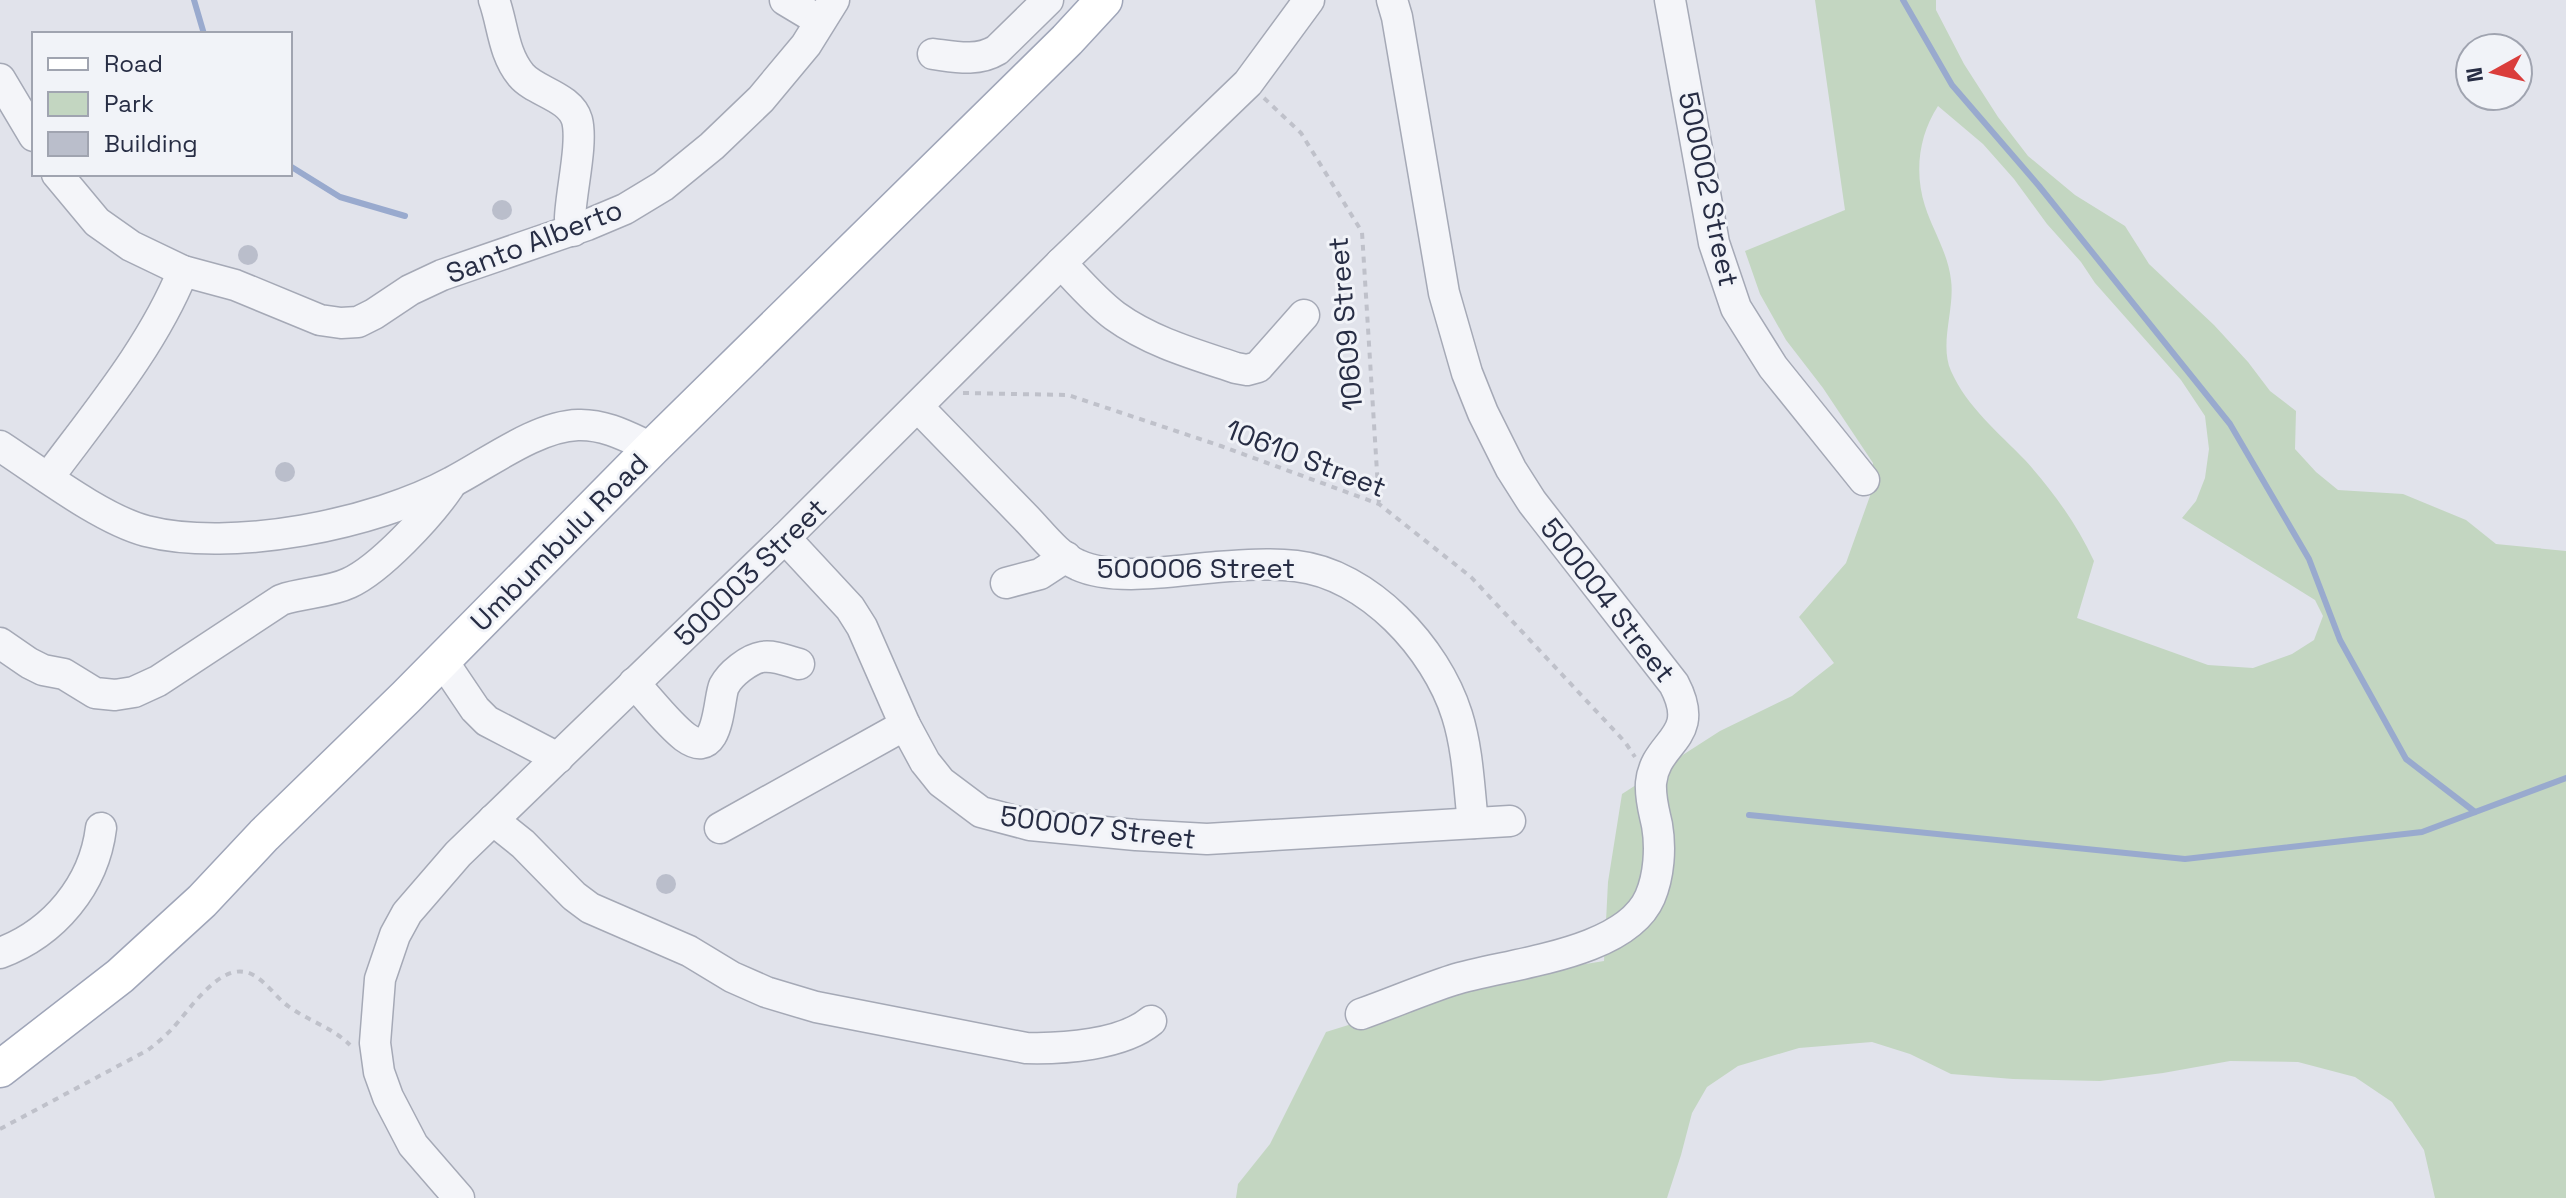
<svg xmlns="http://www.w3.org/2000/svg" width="2566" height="1198" font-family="'Space Grotesk',sans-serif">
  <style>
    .green { fill: #c3d6c1; fill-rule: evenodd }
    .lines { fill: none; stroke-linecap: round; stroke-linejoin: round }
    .stream { stroke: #99aace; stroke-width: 6 }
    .building { fill: #babecb }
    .minor-casing { stroke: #a5a9b6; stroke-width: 33 }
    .major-casing { stroke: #9fa5b8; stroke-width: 39 }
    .path { stroke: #bfc1ca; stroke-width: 4; stroke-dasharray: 6 6; stroke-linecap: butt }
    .minor { stroke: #f4f5f9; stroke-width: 30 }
    .major { stroke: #fff; stroke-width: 36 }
    .labels { text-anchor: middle; stroke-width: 6; stroke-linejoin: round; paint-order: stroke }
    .street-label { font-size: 28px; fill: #272d44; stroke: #f1f3f8 }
  </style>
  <rect width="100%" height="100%" fill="#e1e3eb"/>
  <!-- green -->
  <path class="green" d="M1815 0H1936V10L1964 64 1998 117 2028 156 2075 195 2125 226 2149 264 2214 325 2248 362 2270 391 2296 411 2295 449 2316 472 2338 490 2403 494 2466 520 2496 544 2566 551V1198H2435L2424 1150 2392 1102 2355 1077 2298 1062 2230 1061 2163 1073 2100 1081 2013 1079 1951 1074 1910 1054 1872 1042 1799 1048 1738 1066 1707 1087 1692 1113 1681 1155 1667 1198H1236L1238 1184 1270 1144 1326 1032 1499 978 1604 961 1608 882 1622 794 1720 731 1792 696 1834 663 1799 617 1846 563 1870 496 1873 463 1823 388 1786 340 1760 294 1745 251 1845 210ZM1938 106 1983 144 2014 179 2047 224 2081 262 2095 283 2181 380 2205 416 2209 449 2205 478 2196 501 2182 518 2315 600 2323 616 2314 640 2292 654 2253 668 2208 665 2077 618 2094 561C2076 523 2053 491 2025 460 1998 432 1967 407 1951 371 1939 344 1955 309 1951 280 1948 253 1933 231 1925 206 1914 172 1919 135 1938 106Z"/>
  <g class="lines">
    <!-- stream -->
    <g class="stream">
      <path d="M194 0 204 34"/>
      <path d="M1903 0 1952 85 2039 186 2230 424 2309 559 2340 640 2406 759 2475 812"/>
      <path d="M290 166 340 197 405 216"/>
      <path d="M1749 815 2185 859 2422 832 2566 778"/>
    </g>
  </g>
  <!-- building -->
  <g class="building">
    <circle cx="502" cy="210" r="10"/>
    <circle cx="248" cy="255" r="10"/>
    <circle cx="285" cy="472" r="10"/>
    <circle cx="666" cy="884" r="10"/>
  </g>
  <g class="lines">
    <!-- minor casing -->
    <g class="minor-casing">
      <g id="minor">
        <path d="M494 0C503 25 503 53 521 75 535 92 570 96 577 120 583 143 571 191 570 218L573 231"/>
        <path d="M785 0 820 21"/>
        <path d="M1670 0 1714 243 1736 308 1773 367 1864 480"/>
        <path d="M933 54C956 57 977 62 997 50L1048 0"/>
        <path d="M0 79 34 136"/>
        <path d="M57 174 97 222 131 246 183 271 235 285 320 320 341 323 358 322 374 314 410 290 442 275 587 225 625 209 663 186 712 146 761 99 806 45 834 0"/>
        <path d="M1061 263C1078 281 1095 301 1115 316 1151 342 1194 354 1236 368L1247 370 1258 367 1304 315"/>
        <path d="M918 407C954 444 989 480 1024 516 1040 532 1057 556 1078 565 1115 582 1177 570 1217 567 1243 565 1270 563 1296 566 1368 574 1436 648 1457 715 1468 750 1469 788 1473 823"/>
        <path d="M0 446C40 472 101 519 146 531 232 553 375 524 452 482 487 464 537 426 578 425 605 424 628 437 652 448"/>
        <path d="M48 478C97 412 152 347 183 271"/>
        <path d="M785 538 850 608 862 627 905 725 925 762 941 782 981 812 1030 825 1136 835 1207 839 1510 821"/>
        <path d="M1006 583 1040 574 1066 557"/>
        <path d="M0 643 29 663 43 670 64 674 95 693 115 695 134 692 158 681 281 600C303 592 328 593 349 583 380 569 429 516 449 487"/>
        <path d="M442 660 475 709 487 721 558 758"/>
        <path d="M634 683C650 700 668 724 685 737 720 763 718 699 724 686 730 674 749 659 762 657 774 655 788 661 799 664"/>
        <path d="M493 820 523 844 574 896 590 908 689 951 732 977 766 992 816 1007 1026 1048C1063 1049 1122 1045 1151 1021"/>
        <path d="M720 828 905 725"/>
        <path d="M0 953C54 933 94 885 101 828"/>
        <path d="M1361 1014C1392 1003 1422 990 1453 980 1508 963 1625 955 1650 897 1659 876 1661 848 1657 825 1654 811 1650 798 1651 783 1655 740 1703 739 1674 684L1532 502 1511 469 1483 413 1467 373 1444 293 1397 17 1392 0"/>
        <path d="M459 1198 413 1145 388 1097 379 1072 375 1043 380 979 395 935 407 913 458 854 785 538 1061 263 1248 83 1309 0"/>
      </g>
    </g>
    <!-- major casing -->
    <g class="major-casing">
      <path id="major" d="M0 1069 120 976 202 901 264 835 406 697 652 448 1067 40 1104 0"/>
    </g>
    <!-- path -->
    <g class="path">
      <path d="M1264 98 1301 133 1362 232 1379 504"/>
      <path d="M963 393 1068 395 1221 446 1379 504 1471 577 1625 742 1635 757"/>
      <path d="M0 1129 148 1050C156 1044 164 1037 171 1030 188 1012 217 966 245 972 262 975 275 997 288 1006 308 1021 332 1027 350 1045"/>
    </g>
    <!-- minor -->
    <use href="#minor" class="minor"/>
    <!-- major -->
    <use href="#major" class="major"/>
  </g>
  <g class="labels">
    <!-- street labels -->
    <g class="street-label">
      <text transform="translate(1709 189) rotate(78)" y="10">500002 Street</text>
      <text transform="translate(534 241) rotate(-21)" y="10">Santo Alberto</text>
      <text transform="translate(1345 324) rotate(-95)" y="10">10609 Street</text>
      <text transform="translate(1306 458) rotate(21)" y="10">10610 Street</text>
      <text transform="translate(559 542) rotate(-45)" y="10">Umbumbulu Road</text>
      <text x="1196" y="578">500006 Street</text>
      <text transform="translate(750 572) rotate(-44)" y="10">500003 Street</text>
      <text transform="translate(1608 600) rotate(52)" y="10">500004 Street</text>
      <text transform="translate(1098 827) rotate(7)" y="10">500007 Street</text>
    </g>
  </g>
  <!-- legend -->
  <rect x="32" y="32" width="260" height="144" fill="#f1f3f8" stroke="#a0a4b0" stroke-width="2"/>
  <rect x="48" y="58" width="40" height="12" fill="#ffffff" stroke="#a0a4b0" stroke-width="2"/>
  <text x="104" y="72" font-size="24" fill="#272d44">Road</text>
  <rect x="48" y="92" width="40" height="24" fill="#c3d6c1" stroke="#a0a4b0" stroke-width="2"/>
  <text x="104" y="112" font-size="24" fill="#272d44">Park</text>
  <rect x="48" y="132" width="40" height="24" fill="#babecb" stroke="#a0a4b0" stroke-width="2"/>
  <text x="104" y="152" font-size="24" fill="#272d44">Building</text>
  <!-- north arrow -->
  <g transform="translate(2494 72) rotate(262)"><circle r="38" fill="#f1f3f8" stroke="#a0a4b0" stroke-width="2"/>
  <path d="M0-6L14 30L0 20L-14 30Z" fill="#da3d3b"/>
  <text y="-12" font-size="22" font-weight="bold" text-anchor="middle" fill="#272d44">N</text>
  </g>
</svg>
